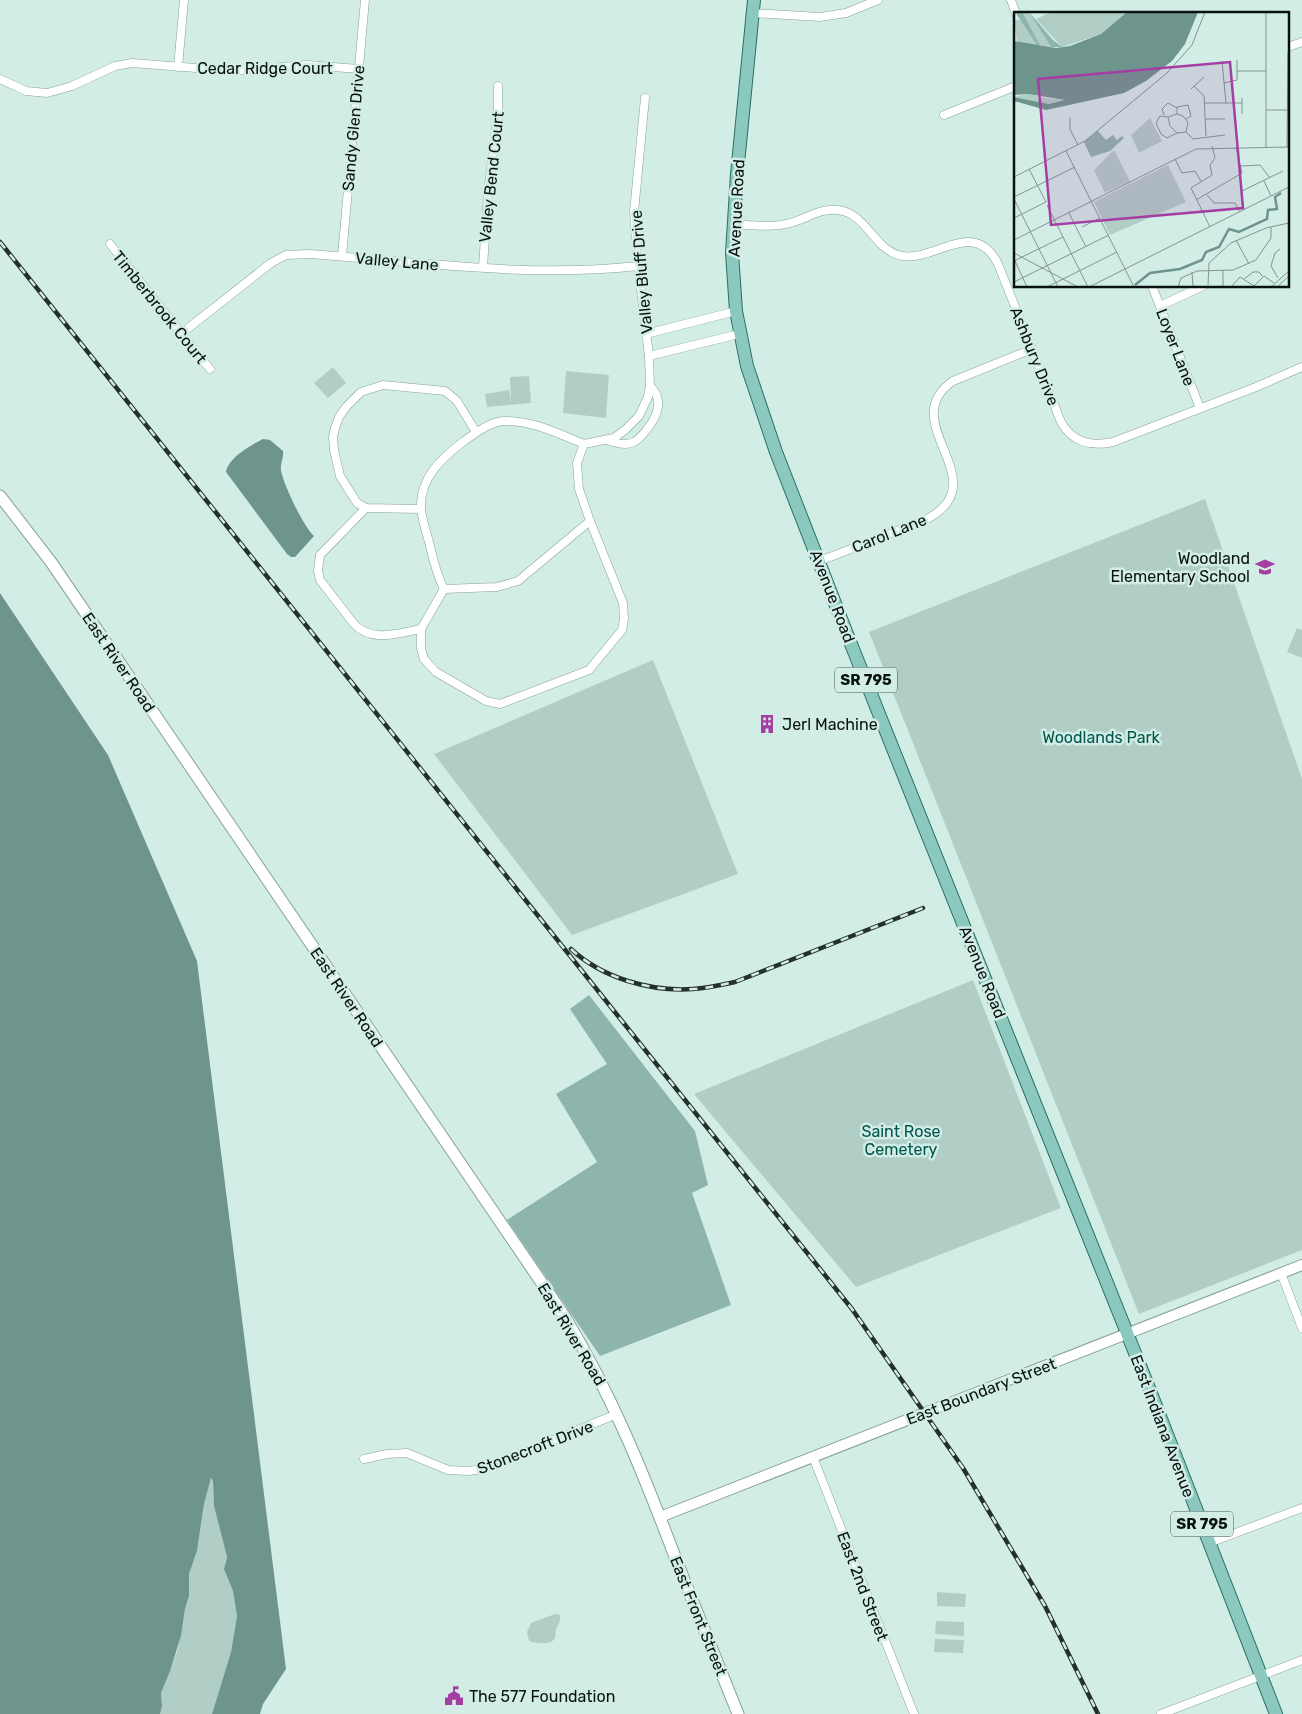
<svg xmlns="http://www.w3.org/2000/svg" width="1302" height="1714" font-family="Rubik,sans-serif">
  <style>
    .green { fill: #b1cec6 }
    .forest { fill: #8db5ac }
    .water { fill: #6e958c }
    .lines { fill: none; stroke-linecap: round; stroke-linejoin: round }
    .minor-casing { stroke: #88a19b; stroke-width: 9 }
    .tertiary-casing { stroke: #88a19b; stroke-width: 12 }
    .secondary-casing { stroke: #88a19b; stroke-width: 13 }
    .primary-casing { stroke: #2b7164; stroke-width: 14 }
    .minor { stroke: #fff; stroke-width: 8 }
    .tertiary { stroke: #fff; stroke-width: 10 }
    .secondary { stroke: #fff; stroke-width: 11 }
    .primary { stroke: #8bc8bd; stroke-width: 12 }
    .rail-casing { stroke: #25302e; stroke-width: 4.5 }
    .rail { stroke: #d2ede6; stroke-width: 2.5; stroke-dasharray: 8; stroke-linecap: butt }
    .labels { text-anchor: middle; stroke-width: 5; stroke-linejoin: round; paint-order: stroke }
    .shield { fill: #d2ede6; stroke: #455450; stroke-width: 1 }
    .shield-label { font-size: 15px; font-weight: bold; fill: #091210 }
    .street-label { font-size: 16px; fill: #091210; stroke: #d2ede6 }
    .poi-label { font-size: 16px; fill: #091210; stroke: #d2ede6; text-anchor: start }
    .park-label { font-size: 16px; fill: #00564a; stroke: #d2ede6 }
    .inset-river { fill: none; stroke: #6e958c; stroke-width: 2.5 }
    .inset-road { fill: none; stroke: #829590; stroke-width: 1 }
    .view { fill: #a43ea2; fill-opacity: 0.15; stroke: #a43ea2; stroke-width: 2.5 }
    .inset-edge { fill: none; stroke: #091210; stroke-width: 2.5 }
  </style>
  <rect width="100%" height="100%" fill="#d2ede6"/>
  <!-- green -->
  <g class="green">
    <path d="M333 367 346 383 328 398 314 383Z"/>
    <path d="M566 371 609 375 606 418 563 413Z"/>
    <path d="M529 376 531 403 487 407 485 394 509 390 511 402 510 377Z"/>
    <path d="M1205 499 1302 779V1250L1139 1314 869 632Z"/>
    <path d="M1297 628 1302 630V658L1287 652Z"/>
    <path d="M653 660 738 874 572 935 434 754Z"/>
    <path d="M973 980 1061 1208 856 1287 694 1094Z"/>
    <path d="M211 1478 213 1481 214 1506 227 1557 225 1563 226 1572 233 1591 237 1616 231 1652 212 1714H160L162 1706 161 1693 177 1652 181 1636 185 1609 189 1596V1574L197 1551 204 1504Z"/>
    <path d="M937 1592 966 1594 965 1607 937 1606Z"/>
    <path d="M555 1614 560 1615C561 1622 558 1624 556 1630 555 1632 556 1635 555 1638 551 1646 535 1643 529 1641L527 1632 531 1623Z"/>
    <path d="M936 1621 964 1622V1636L935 1634Z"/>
    <path d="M935 1639 964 1640 963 1653 934 1652Z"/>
  </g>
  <!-- forest -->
  <path class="forest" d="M589 995 695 1131 708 1185 692 1193 731 1305 600 1356 507 1220 597 1162 556 1094 607 1064 570 1009Z"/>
  <!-- water -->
  <g class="water">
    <path d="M263 439 270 440 283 451C284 458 280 463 281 471 284 485 303 526 314 536L295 557H291L287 554 226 472C228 458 251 445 263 439Z"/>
    <path d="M0 593 108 755 197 961 286 1669 263 1704 260 1714H212L231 1652 237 1616 233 1591 224 1569 227 1557 214 1506 213 1481 211 1478 204 1504 197 1551 189 1574V1596L185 1609 181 1636 170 1671 161 1693 162 1706 160 1714H0Z"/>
  </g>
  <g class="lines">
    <!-- minor casing -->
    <g class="minor-casing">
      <g id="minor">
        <path d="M1011 0 1016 14"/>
        <path d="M753 13 820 17 846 13 878 0"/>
        <path d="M1288 47 1302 42"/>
        <path d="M178 67 184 0"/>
        <path d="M0 79 26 91 47 93 72 86 115 66 132 63 234 71 307 65 359 69"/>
        <path d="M944 115 1016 86"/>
        <path d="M733 224C752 225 772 228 790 223 806 219 820 208 837 210 867 212 874 252 903 256 936 261 975 217 998 264L1061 422C1072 442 1091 447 1113 442L1256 387 1302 367"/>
        <path d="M110 244 210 369"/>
        <path d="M342 256 365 0"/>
        <path d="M483 267 488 193 498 111V86"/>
        <path d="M1152 286 1200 408"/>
        <path d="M1160 306 1203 286"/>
        <path d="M182 333 271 263 286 255 310 254C419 262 529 278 638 266"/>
        <path d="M646 334 736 311"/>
        <path d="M649 356 739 334"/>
        <path d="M607 440C616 443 625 446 634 442 640 439 644 433 648 428 658 415 664 399 650 386"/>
        <path d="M584 444C559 434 532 420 504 421 489 422 476 433 464 441 442 458 419 478 421 509 422 519 426 531 429 542 433 558 436 574 444 589L497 587 518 581 590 521 579 489 577 463 584 444 614 438 625 430 639 416 648 397 650 386 649 356 637 258 634 212 645 98"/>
        <path d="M366 508 320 555 318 571 320 580 354 624C372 643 398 633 421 629"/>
        <path d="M421 509 366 508 357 503 340 476 334 450 333 437 335 428 339 417 346 407 361 392 383 385 445 391 457 401 476 432"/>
        <path d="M820 561 927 519C999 481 893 422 953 381L1032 349"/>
        <path d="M444 589 421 629V648L424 659 436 672 486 701 500 704 589 670 622 630 624 619 623 603 590 521"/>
        <path d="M1281 1273 1302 1328"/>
        <path d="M813 1457 914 1714"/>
        <path d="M364 1459 387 1454 407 1453 448 1470 469 1471 482 1469 617 1414"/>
        <path d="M1209 1543 1302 1508"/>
        <path d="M1161 1714 1302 1660"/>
      </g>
    </g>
    <!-- tertiary casing -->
    <g class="tertiary-casing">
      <path id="tertiary" d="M660 1517 1302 1265"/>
    </g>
    <!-- secondary casing -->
    <g class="secondary-casing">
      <path id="secondary" d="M0 496 51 562 565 1317C613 1397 644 1475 677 1562 697 1613 718 1663 738 1714"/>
    </g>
    <!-- primary casing -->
    <g class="primary-casing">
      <path id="primary" d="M754 0 737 174 732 253 736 311 747 366 776 452 847 634 1149 1388 1276 1714"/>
    </g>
    <!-- minor -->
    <use href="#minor" class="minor"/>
    <!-- tertiary -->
    <use href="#tertiary" class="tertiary"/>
    <!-- secondary -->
    <use href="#secondary" class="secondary"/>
    <!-- primary -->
    <use href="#primary" class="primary"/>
    <!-- rail casing -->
    <g class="rail-casing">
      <g id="rail">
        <path d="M0 242 852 1309 963 1468 1045 1606 1098 1714"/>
        <path d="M571 949C602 978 651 992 693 989 708 988 721 985 735 982L923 908"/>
      </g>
    </g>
    <!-- rail -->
    <use href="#rail" class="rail"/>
  </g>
  <!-- icons -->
  <defs>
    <g id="school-bare" transform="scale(1.5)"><path d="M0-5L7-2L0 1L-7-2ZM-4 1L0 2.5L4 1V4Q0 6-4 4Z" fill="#a43ea2" stroke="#d2ede6" stroke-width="2.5" paint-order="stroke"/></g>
    <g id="building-bare" transform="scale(1.5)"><path d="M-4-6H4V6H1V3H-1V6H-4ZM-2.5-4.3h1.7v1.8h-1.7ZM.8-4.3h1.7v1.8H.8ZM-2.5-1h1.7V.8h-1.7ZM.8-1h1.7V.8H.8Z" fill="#a43ea2" stroke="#d2ede6" stroke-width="2.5" paint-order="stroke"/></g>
    <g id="civic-bare" transform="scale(1.5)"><path d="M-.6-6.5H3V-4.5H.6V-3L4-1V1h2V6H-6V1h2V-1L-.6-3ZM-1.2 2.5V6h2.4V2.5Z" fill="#a43ea2" stroke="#d2ede6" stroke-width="2.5" paint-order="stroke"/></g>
  </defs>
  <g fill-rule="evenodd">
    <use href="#school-bare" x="1265" y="567"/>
    <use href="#building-bare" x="767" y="724"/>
    <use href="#civic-bare" x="454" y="1696"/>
  </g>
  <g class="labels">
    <!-- shield labels -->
    <g class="shield">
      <rect x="835" y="667.5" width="62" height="25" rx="4"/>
      <rect x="1171" y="1511.5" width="62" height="25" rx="4"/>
    </g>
    <g class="shield-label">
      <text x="866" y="685">SR 795</text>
      <text x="1202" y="1529">SR 795</text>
    </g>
    <!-- street labels -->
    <g class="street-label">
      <text x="265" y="74">Cedar Ridge Court</text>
      <text transform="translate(353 128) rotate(-85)" y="6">Sandy Glen Drive</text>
      <text transform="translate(491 177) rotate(-84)" y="6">Valley Bend Court</text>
      <text transform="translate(736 208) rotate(-87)" y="6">Avenue Road</text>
      <text transform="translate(397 261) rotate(5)" y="6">Valley Lane</text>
      <text transform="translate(641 272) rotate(-95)" y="6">Valley Bluff Drive</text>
      <text transform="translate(160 307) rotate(51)" y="6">Timberbrook Court</text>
      <text transform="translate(1176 347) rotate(69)" y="6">Loyer Lane</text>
      <text transform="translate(1035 356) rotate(68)" y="6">Ashbury Drive</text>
      <text transform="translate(889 533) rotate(-22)" y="6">Carol Lane</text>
      <text transform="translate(833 596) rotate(69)" y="6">Avenue Road</text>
      <text transform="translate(119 662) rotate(56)" y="6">East River Road</text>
      <text transform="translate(983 972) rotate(68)" y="6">Avenue Road</text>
      <text transform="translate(347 997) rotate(56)" y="6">East River Road</text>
      <text transform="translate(572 1334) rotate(59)" y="6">East River Road</text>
      <text transform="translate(981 1391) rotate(-21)" y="6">East Boundary Street</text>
      <text transform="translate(1163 1426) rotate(69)" y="6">East Indiana Avenue</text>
      <text transform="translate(535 1447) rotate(-21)" y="6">Stonecroft Drive</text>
      <text transform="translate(863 1586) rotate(69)" y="6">East 2nd Street</text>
      <text transform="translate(699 1616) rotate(68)" y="6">East Front Street</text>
    </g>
    <!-- poi labels -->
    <g class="poi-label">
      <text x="1250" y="564" text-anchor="end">Woodland<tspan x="1250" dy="18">Elementary School</tspan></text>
      <text x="782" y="730">Jerl Machine</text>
      <text x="469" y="1702">The 577 Foundation</text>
    </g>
    <!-- park labels -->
    <g class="park-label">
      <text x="1101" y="743">Woodlands Park</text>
      <text x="901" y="1137">Saint Rose<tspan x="901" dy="18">Cemetery</tspan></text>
    </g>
  </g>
  <!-- overview -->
  <g transform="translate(1014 12)">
    <rect width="275" height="275" fill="#d2ede6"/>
    <path d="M15 0 37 35 26 33 8 1ZM37 0H113L87 22 48 35 22 7ZM0 8H8L23 33 3 30ZM14 82 32 86 52 88 35 92 0 85ZM136 106 148 129 125 141 117 123ZM100 138 116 169 91 181 80 158ZM154 153 172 190 96 223 80 190Z" fill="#b1cec6"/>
    <path d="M1 0H8L26 33H23ZM15 0 39 28 48 35H37ZM84 119 92 128 99 123 103 128 108 124 110 126 96 139 77 145 70 130Z" fill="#8db5ac"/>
    <path d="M113 0H184L171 32 158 49 132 69 110 81 32 98 0 89V85L35 92 51 88 14 82 0 83V29L42 36 56 34 87 22Z" fill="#6e958c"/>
    <path class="inset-river" d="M121 273 136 261 166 257 188 248 192 240 205 235 215 217 225 220 253 207 254 198 263 197 261 185 267 181"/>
    <path class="inset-road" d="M208 49 212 91M223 59H252M210 71 223 68V48M180 74 190 84 192 124M177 77 190 65M191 91H228M252 98H274M163 102V95L174 93 177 104 172 107M228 102V86M150 103 148 97 154 91 163 96M56 105V117L64 133M154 105 146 104 142 111 147 122 153 126 163 121M191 107H211M172 120 174 110 169 104 163 102 154 105 156 114 163 121 172 120 179 127M179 127 211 123M252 135V0M273 135 274 40M52 139 120 275M161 147 168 161 181 159 187 169M227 154 246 153 256 166M0 165 71 129 153 61 178 33 191 0M250 169 257 184M228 179 269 159M193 183 200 191H221L226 200M0 185 61 155M0 187 44 275M182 188 228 161 222 135M33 193 74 275M55 201 72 235M0 206 32 190 15 157M68 215 86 206M196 215 177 176 198 163 196 153 201 146 198 134M0 228 182 137 275 135M222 228 235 252M0 241 64 275M0 249 49 225M1 249 13 275M209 258V275M178 260 179 275M264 266 257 254 261 241 266 237M230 267 239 260H245L248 264M0 270 95 223M194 273 195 251 217 231 252 216 275 211M218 274 226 265 240 274M240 274 250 264 260 271M33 275 103 240M75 275 275 175M164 275 167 266 183 259 219 258 242 248 257 226V215M257 275 275 259M263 275 275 264"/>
    <path class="view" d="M216 50 229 196 37 213 24 67Z"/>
    <rect width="275" height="275" class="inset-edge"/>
  </g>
</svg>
